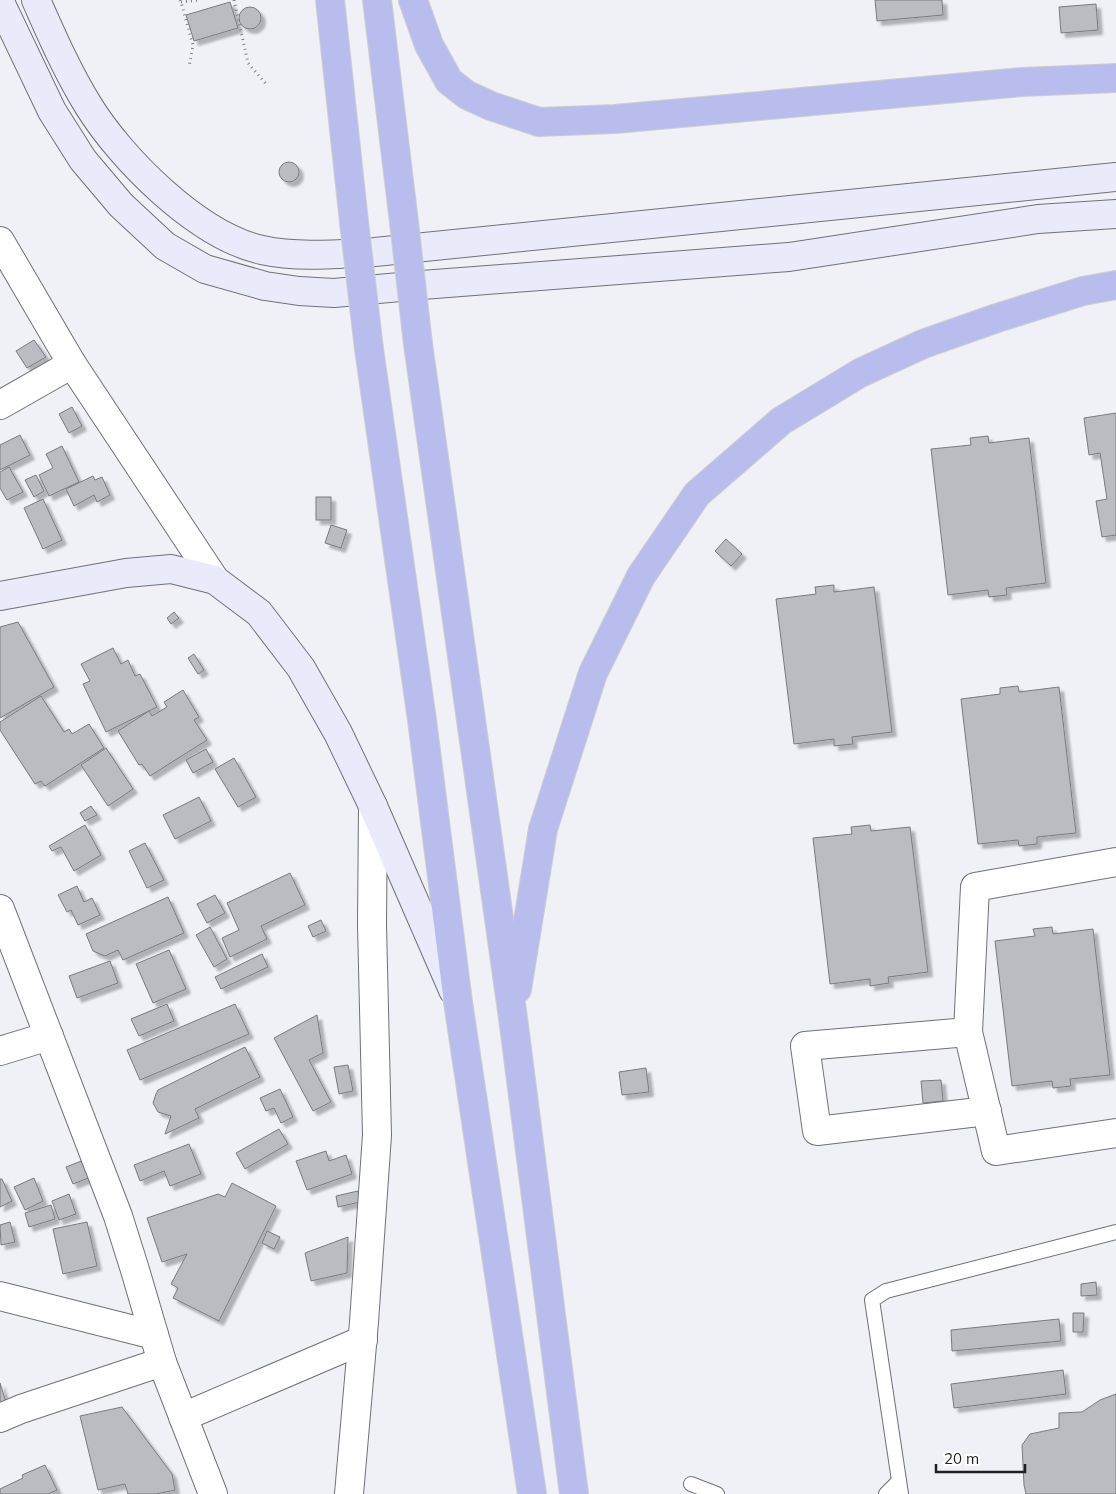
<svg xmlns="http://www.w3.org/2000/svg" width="1116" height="1494" font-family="Mulish,sans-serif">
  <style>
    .building { fill: #bbbcc2; stroke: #797a7f; filter: url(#shadow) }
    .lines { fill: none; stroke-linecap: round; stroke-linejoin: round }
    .lane-casing { stroke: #707177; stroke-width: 16 }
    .street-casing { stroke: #707177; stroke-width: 30 }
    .secondary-casing { stroke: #707177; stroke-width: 30 }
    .highway-casing { stroke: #cecece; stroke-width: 30 }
    .path { stroke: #808185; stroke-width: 3; stroke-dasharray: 1 4; stroke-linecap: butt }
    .lane { stroke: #fff; stroke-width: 14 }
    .street { stroke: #fff; stroke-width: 28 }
    .secondary { stroke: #eaebfa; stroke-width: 28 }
    .highway { stroke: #b9bded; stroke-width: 28 }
    .highway-bridge-casing { stroke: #cecece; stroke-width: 30; stroke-linecap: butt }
    .highway-bridge { stroke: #b9bded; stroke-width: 28 }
  </style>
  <defs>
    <filter id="shadow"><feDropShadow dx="4.5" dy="4.5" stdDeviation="1" flood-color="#0004"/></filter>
  </defs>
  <rect width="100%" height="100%" fill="#f0f1f7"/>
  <!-- building -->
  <g class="building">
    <path d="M875 0H942L943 15 877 21Z"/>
    <path d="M230 2 238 28 194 41 186 15Z"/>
    <path d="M1096 4 1098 30 1061 33 1059 7Z"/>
    <circle cx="250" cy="18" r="11"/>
    <circle cx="289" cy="172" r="10"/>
    <path d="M34 340 46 357 27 368 16 351Z"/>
    <path d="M72 407 82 426 69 433 59 414Z"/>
    <path d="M1116 413V535L1102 537 1096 501 1107 499 1100 453 1089 455 1084 418Z"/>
    <path d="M20 435 30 455 0 470V445Z"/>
    <path d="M988 436 989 443 1029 438 1046 583 1006 588 1007 595 989 597 988 590 948 595 931 449 971 445 970 438Z"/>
    <path d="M62 446 79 482 49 496 39 475 53 468 46 454Z"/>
    <path d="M9 467 23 492 7 500 0 488V472Z"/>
    <path d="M36 475 44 491 34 497 25 480Z"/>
    <path d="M93 476 95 480 102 477 110 495 97 502 94 495 74 506 66 489Z"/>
    <rect x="316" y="497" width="15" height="23"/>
    <path d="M43 499 62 540 43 549 24 508Z"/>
    <path d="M331 525 347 530 341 548 325 543Z"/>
    <path d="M726 539 742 554 731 566 715 551Z"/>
    <path d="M834 585V592L874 587 892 732 852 737 853 744 834 746V739L794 744 776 599 816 594 815 587Z"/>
    <path d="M174 612 179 618 171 624 167 618Z"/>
    <path d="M18 622 54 687 0 718V627Z"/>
    <path d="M113 648 121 664 128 660 135 676 140 674 157 707 106 732 83 684 90 681 81 664Z"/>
    <path d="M194 654 204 670 198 674 188 658Z"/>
    <path d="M1018 686 1019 692 1059 687 1076 833 1037 837V844L1019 846 1018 840 978 844 961 699 1000 694V688Z"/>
    <path d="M183 690 199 717 194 720 207 740 150 776 142 764 139 765 118 731 149 711 152 716 167 707 164 702Z"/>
    <path d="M41 696 64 732 69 729 72 734 89 724 104 748 45 786 41 781 35 784 0 730V722Z"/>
    <path d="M106 748 133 789 108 806 81 765Z"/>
    <path d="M206 749 213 762 193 773 186 760Z"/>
    <path d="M234 758 256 797 238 807 215 769Z"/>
    <path d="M199 797 211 821 175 839 163 815Z"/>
    <path d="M91 806 97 815 85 821 80 813Z"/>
    <path d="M85 825 101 855 74 871 61 847 52 851 49 846Z"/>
    <path d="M870 825 871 831 910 827 928 972 888 977 889 983 870 986V979L830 984 813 838 852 834 851 827Z"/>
    <path d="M145 843 164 880 147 888 129 851Z"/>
    <path d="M290 873 305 905 261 926 267 939 230 957 222 938 239 930 227 903Z"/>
    <path d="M77 886 84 902 92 898 100 915 78 925 71 910 67 912 58 895Z"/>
    <path d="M215 895 225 913 207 923 197 904Z"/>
    <path d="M168 897 184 933 123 960 118 950 105 956 93 951 86 934Z"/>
    <path d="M321 920 326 931 313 937 308 926Z"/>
    <path d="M210 927 227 959 214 967 196 935Z"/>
    <path d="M1052 927 1053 934 1093 929 1110 1075 1070 1079 1071 1086 1053 1088 1052 1081 1012 1086 995 941 1035 936 1033 929Z"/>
    <path d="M169 950 186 989 153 1003 136 964Z"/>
    <path d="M262 954 268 967 221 989 215 977Z"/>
    <path d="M110 961 118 983 77 998 69 976Z"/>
    <path d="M167 1004 174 1021 139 1036 131 1019Z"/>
    <path d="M235 1004 249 1034 140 1080 127 1050Z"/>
    <path d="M317 1015 323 1053 309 1060 331 1102 313 1111 274 1038Z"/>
    <path d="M245 1047 260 1077 195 1109 199 1118 165 1134 171 1116 158 1112 153 1103 156 1094 158 1090Z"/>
    <path d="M348 1065 353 1091 339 1094 334 1067Z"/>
    <path d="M646 1068 649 1092 622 1095 619 1072Z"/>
    <path d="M941 1080 943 1101 923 1103 921 1081Z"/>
    <path d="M280 1089 293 1117 281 1123 274 1108 266 1111 260 1098Z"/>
    <path d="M279 1129 288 1144 245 1169 236 1153Z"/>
    <path d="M189 1144 201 1174 170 1186 164 1171 140 1181 134 1165Z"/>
    <path d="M326 1151 329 1161 346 1155 352 1174 307 1190 296 1161Z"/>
    <path d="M84 1160 91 1177 73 1184 66 1167Z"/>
    <path d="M34 1178 43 1201 25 1210 14 1187Z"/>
    <path d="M0 1179H2L12 1201 0 1207Z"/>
    <path d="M232 1183 276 1206 219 1321 173 1298 178 1288 171 1284 187 1254 162 1262 147 1218 218 1194 225 1197Z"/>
    <path d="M358 1191 360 1202 338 1207 336 1196Z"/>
    <path d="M69 1194 76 1214 59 1220 52 1201Z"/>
    <path d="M51 1205 55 1219 29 1227 25 1213Z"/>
    <path d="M10 1222 15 1242 1 1245 0 1225Z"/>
    <path d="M87 1222 97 1266 63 1274 53 1229Z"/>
    <path d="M267 1231 280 1237 274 1249 262 1243Z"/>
    <path d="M348 1237 347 1273 311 1281 305 1253Z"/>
    <path d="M1096 1282 1097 1295 1081 1296V1284Z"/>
    <path d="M1073 1313H1084L1083 1332H1073Z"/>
    <path d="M1059 1319 1061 1341 952 1351 951 1330Z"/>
    <path d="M1063 1370 1066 1394 954 1408 951 1384Z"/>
    <path d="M0 1383 6 1402 0 1404Z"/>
    <path d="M1116 1394V1494H1026L1024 1485 1022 1445 1030 1434 1059 1428V1413L1082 1412 1100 1400Z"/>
    <path d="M122 1407 172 1474 175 1490 156 1494H128L125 1484 98 1490 80 1416Z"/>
    <path d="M45 1465 57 1490 48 1494H0V1489L23 1478 22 1475Z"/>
  </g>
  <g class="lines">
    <!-- lane casing -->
    <g class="lane-casing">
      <g id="lane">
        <path d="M691 1484 717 1494"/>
        <path d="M886 1494 899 1481"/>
        <path d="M901 1494 872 1300 886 1291 1116 1232"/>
      </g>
    </g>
    <!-- street casing -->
    <g class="street-casing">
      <g id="street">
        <path d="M0 241 72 364 215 580"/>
        <path d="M0 405 72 364"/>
        <path d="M1116 862 975 887 968 1032 996 1151 1116 1133"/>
        <path d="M0 909 118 1216 135 1270 162 1362 213 1494"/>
        <path d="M968 1032 805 1046 817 1131 987 1111"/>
        <path d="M0 1051 49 1036"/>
        <path d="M0 1296 154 1335"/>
        <path d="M183 1417 363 1340"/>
        <path d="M0 1418 21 1409 162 1362"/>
        <path d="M349 1494 364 1322 377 1135 372 925 373 806"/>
      </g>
    </g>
    <!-- secondary casing -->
    <g class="secondary-casing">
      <g id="secondary">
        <path d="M36 0C52 36 67 71 88 105 121 159 198 236 262 250 298 258 338 254 375 252L1116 177"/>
        <path d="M0 2 52 111 83 160 121 205 165 246 205 269 265 286 299 291 334 293 422 285 789 257 1038 219 1116 214"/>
        <path d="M0 596 126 573 171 569 215 580 259 613 301 668 338 733 373 806 453 990"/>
      </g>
    </g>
    <!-- highway casing -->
    <g class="highway-casing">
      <g id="highway">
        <path d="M330 0 354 222"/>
        <path d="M377 0 404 222"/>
        <path d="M413 0 429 45 449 81 467 95 491 106 539 122 615 119 1022 82 1116 78"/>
        <path d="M418 344 513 1018 574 1494"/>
        <path d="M369 349 422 720 458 1002 532 1494"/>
        <path d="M517 989 543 829 593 673 641 576 697 494 781 421 860 373 923 344 997 318 1083 291 1116 285"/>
      </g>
    </g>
    <!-- path -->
    <g class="path">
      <path d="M180 0 181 2 193 45 189 67"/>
      <path d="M234 0 248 63 267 85"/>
      <path d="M181 2 199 0"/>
    </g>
    <!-- lane -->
    <use href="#lane" class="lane"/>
    <!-- street -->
    <use href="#street" class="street"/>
    <!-- secondary -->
    <use href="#secondary" class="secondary"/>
    <!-- highway -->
    <use href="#highway" class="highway"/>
    <!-- highway-bridge casing -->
    <g class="highway-bridge-casing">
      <g id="highway-bridge">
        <path d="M354 222 369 349"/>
        <path d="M404 222 418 344"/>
      </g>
    </g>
    <!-- highway-bridge -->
    <use href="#highway-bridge" class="highway-bridge"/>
  </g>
  <!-- scale -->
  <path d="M936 1464v8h89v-8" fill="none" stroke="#1f1f21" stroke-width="2.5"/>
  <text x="944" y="1464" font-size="15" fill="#1f1f21" stroke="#ffffff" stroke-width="4" paint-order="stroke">20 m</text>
</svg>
